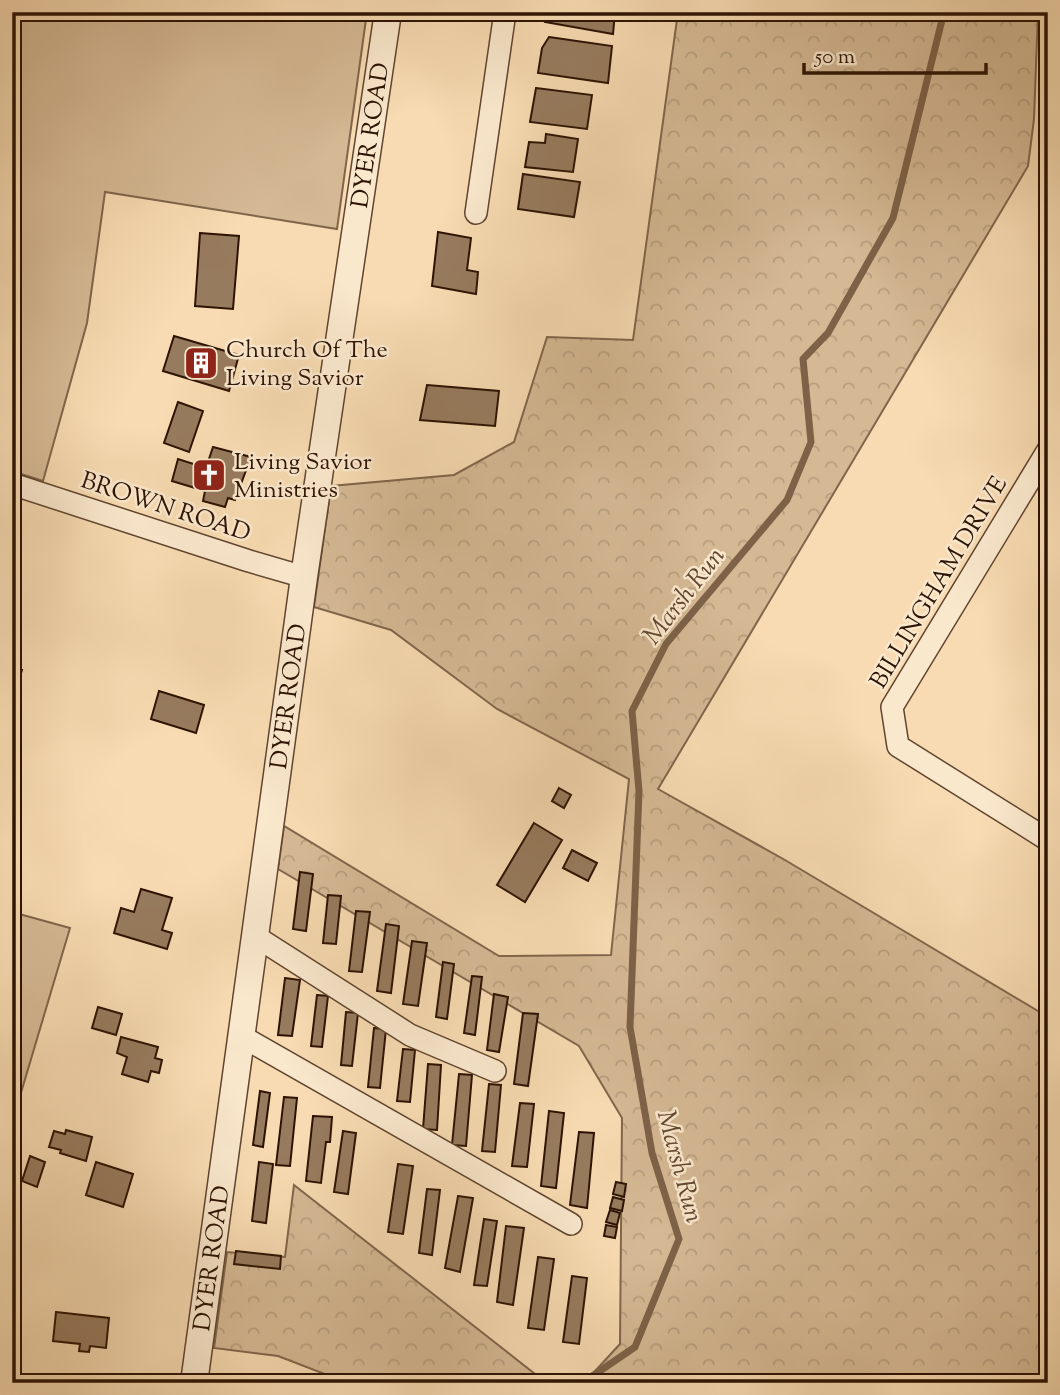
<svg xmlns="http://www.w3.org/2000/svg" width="1060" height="1395" font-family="'Sorts Mill Goudy',serif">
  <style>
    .green { fill: #d5b994; stroke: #81664c; stroke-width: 2 }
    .forest { fill: url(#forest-crowns); stroke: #81664c; stroke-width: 2 }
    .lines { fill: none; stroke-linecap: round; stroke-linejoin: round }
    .stream { stroke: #7d6248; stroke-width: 7 }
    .building { fill: #977b5e; stroke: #2d1303; stroke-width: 2 }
    .minor-casing { stroke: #60452f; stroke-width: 24 }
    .tertiary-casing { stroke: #60452f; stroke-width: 29 }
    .minor { stroke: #fae8cd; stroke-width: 21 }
    .tertiary { stroke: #fae8cd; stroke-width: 26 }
    .labels { text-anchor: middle; stroke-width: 5; stroke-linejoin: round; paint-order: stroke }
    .street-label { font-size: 24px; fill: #2d1303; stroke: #fae8cd }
    .poi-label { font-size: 24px; fill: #2d1303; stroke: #fae8cd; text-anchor: start }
    .water-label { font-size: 26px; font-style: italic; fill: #634831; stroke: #fae8cd }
  </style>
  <defs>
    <pattern id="forest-crowns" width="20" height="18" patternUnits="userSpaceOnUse" patternTransform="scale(1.75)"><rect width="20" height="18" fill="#d5b994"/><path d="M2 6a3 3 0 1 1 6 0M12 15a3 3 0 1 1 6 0" fill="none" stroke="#b79e7e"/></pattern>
  </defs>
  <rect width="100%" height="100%" fill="#f8dbb2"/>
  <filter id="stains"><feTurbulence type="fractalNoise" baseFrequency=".00286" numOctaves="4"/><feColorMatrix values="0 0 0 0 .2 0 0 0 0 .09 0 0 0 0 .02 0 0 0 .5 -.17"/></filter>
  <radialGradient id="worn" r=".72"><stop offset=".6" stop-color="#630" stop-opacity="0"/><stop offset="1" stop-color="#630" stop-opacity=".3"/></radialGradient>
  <!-- green -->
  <g class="green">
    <path d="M12 12H367L337 229 105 192 87 323 43 481 12 471Z"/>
    <path d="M12 912 70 928 12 1123Z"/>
  </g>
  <!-- forest -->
  <g class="forest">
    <path d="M678 12H1038L1034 119 1028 166 658 789 785 860 1048 1017V1383H584L620 1344 622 1118 579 1046 278 869 284 826 499 956 611 955 629 779 497 709 391 630 314 607 331 486 454 475 514 442 547 337 633 340Z"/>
    <path d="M294 1185 544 1381 560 1383H348L278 1356 214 1348 227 1252 285 1257Z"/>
  </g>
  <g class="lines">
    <!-- stream -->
    <path class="stream" d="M592 1383 591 1377 635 1347 679 1239 652 1153 630 1027 639 791 632 711 666 644 787 500 811 442 803 359 828 333 893 218 944 12"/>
  </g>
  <!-- building -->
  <g class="building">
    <path d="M547 12H615L613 34 545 22Z"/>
    <path d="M549 37 612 46 608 83 538 73 542 48Z"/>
    <path d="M536 88 592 95 587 129 530 122Z"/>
    <path d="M546 134 578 139 573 172 525 167 529 142 545 143Z"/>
    <path d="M523 174 580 182 574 217 518 209Z"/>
    <path d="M438 232 471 238 467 270 478 272 476 294 432 286Z"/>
    <path d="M200 233 239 236 233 309 195 306Z"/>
    <path d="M174 336 239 355 229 391 163 371Z"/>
    <path d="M427 385 499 391 495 426 420 420Z"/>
    <path d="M178 402 203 411 189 452 164 443Z"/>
    <path d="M213 447 251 457 235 500 228 498 225 507 203 501 205 491 172 481 178 459 206 468Z"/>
    <path d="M12 667 22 670 14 695H12Z"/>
    <path d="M159 691 204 705 196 733 151 719Z"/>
    <path d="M559 788 571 795 564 808 552 801Z"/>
    <path d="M534 823 562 840 525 902 497 885Z"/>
    <path d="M572 850 597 863 588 881 563 868Z"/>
    <path d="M300 872 313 874 306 931 293 929Z"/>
    <path d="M141 889 172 898 162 930 172 933 167 949 114 933 121 908 134 912Z"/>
    <path d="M328 895 341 896 336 944 323 943Z"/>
    <path d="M356 911 370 912 362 972 349 971Z"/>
    <path d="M386 924 399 926 391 993 377 991Z"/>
    <path d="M412 941 427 943 418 1006 403 1004Z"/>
    <path d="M443 962 454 964 447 1019 436 1017Z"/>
    <path d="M472 976 482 977 475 1035 464 1033Z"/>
    <path d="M285 978 300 980 292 1036 278 1035Z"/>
    <path d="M494 994 508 997 499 1052 487 1050Z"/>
    <path d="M317 995 328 996 322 1047 311 1046Z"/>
    <path d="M98 1007 122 1014 116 1035 92 1028Z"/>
    <path d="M346 1012 358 1013 352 1066 341 1065Z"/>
    <path d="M523 1013 538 1014 528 1086 514 1084Z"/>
    <path d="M374 1028 386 1029 380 1088 368 1087Z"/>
    <path d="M121 1037 158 1047 155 1058 162 1060 159 1073 151 1071 148 1082 122 1074 127 1057 117 1053Z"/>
    <path d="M403 1049 415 1050 410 1102 397 1101Z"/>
    <path d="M428 1064 441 1065 437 1130 423 1129Z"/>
    <path d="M459 1074 472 1075 466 1146 452 1145Z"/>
    <path d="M489 1084 501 1085 495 1152 482 1151Z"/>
    <path d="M260 1091 270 1093 263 1147 253 1145Z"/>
    <path d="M284 1097 297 1098 290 1166 276 1165Z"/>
    <path d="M520 1103 534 1104 527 1167 512 1166Z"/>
    <path d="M549 1111 564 1113 556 1188 541 1186Z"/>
    <path d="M313 1116 332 1117 330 1142H326L321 1183 306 1181Z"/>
    <path d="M66 1130 92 1137 86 1161 60 1153 61 1150 49 1147 54 1131 65 1134Z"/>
    <path d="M343 1131 356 1133 348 1194 334 1192Z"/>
    <path d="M579 1132 594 1133 587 1208 570 1205Z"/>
    <path d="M30 1156 45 1162 37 1187 22 1181Z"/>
    <path d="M96 1162 133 1174 123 1207 86 1195Z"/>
    <path d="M259 1162 273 1164 266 1223 252 1221Z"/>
    <path d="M398 1164 413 1166 403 1234 388 1232Z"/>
    <path d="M616 1182 626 1184 624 1197 613 1194Z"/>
    <path d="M427 1189 440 1190 432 1255 419 1253Z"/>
    <path d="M458 1196 473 1198 460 1272 445 1268Z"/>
    <path d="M613 1197 624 1200 622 1211 610 1208Z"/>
    <path d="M610 1210 620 1213 617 1225 606 1222Z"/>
    <path d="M484 1219 497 1221 487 1286 474 1285Z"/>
    <path d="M606 1225 617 1227 615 1238 604 1236Z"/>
    <path d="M506 1226 524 1228 513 1305 497 1302Z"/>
    <path d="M236 1251 281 1256 280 1269 234 1264Z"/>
    <path d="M538 1257 554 1259 544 1330 528 1328Z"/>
    <path d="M572 1276 587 1278 579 1344 563 1342Z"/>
    <path d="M56 1312 109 1318 106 1348 90 1346 89 1352 79 1351 80 1344 53 1341Z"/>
  </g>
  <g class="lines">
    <!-- minor casing -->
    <g class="minor-casing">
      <g id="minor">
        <path d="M476 213 505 12"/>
        <path d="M1048 450 892 707 898 746 1048 840"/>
        <path d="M12 484 249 561 304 577"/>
        <path d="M255 936 410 1035 495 1071"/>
        <path d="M241 1036 571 1224"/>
      </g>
    </g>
    <!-- tertiary casing -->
    <g class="tertiary-casing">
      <g id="tertiary">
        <path id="s1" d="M194 1383 304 577 388 12"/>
      </g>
    </g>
    <!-- minor -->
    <use href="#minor" class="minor"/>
    <!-- tertiary -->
    <use href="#tertiary" class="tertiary"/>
  </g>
  <!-- icons -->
  <defs>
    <g id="building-square" transform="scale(1.75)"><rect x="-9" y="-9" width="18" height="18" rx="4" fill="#8f2418" stroke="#fae8cd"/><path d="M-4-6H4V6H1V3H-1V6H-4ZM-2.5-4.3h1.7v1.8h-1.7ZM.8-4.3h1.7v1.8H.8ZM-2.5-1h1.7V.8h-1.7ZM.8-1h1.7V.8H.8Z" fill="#fff"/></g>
    <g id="church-square" transform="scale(1.75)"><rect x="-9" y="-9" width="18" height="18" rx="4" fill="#8f2418" stroke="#fae8cd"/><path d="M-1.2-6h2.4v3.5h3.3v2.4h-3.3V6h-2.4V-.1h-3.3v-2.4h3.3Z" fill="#fff"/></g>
  </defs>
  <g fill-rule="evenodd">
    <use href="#building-square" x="201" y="363"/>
    <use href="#church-square" x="209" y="475"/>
  </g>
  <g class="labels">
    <!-- street labels -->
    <g class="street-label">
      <text dy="8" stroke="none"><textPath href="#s1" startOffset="1260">DYER ROAD</textPath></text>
      <text transform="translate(166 506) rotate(18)" y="8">BROWN ROAD</text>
      <text transform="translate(938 582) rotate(-59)" y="8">BILLINGHAM DRIVE</text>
      <text dy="8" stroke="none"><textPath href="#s1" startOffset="693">DYER ROAD</textPath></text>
      <text dy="8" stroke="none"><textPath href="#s1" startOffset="126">DYER ROAD</textPath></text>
    </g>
    <!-- poi labels -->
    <g class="poi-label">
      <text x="226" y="357">Church Of The<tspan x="226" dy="28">Living Savior</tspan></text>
      <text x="234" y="469">Living Savior<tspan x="234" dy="28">Ministries</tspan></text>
    </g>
    <!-- water labels -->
    <g class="water-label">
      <text transform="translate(683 595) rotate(-52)" y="9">Marsh Run</text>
      <text transform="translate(681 1166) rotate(75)" y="9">Marsh Run</text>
    </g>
  </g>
  <!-- margin -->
  <rect width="1060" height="1395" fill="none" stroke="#f8dbb2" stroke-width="42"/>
  <rect x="14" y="14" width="1032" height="1367" fill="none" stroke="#2d1303" stroke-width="3.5"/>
  <rect x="21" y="21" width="1018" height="1353" fill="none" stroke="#2d1303" stroke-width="2"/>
  <!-- scale -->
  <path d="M804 63v10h182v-10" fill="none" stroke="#2d1303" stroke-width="3.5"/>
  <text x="815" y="63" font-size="21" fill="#2d1303" stroke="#fae8cd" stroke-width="5" paint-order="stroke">50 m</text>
  <rect width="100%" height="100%" filter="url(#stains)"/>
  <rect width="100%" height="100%" fill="url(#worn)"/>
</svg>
